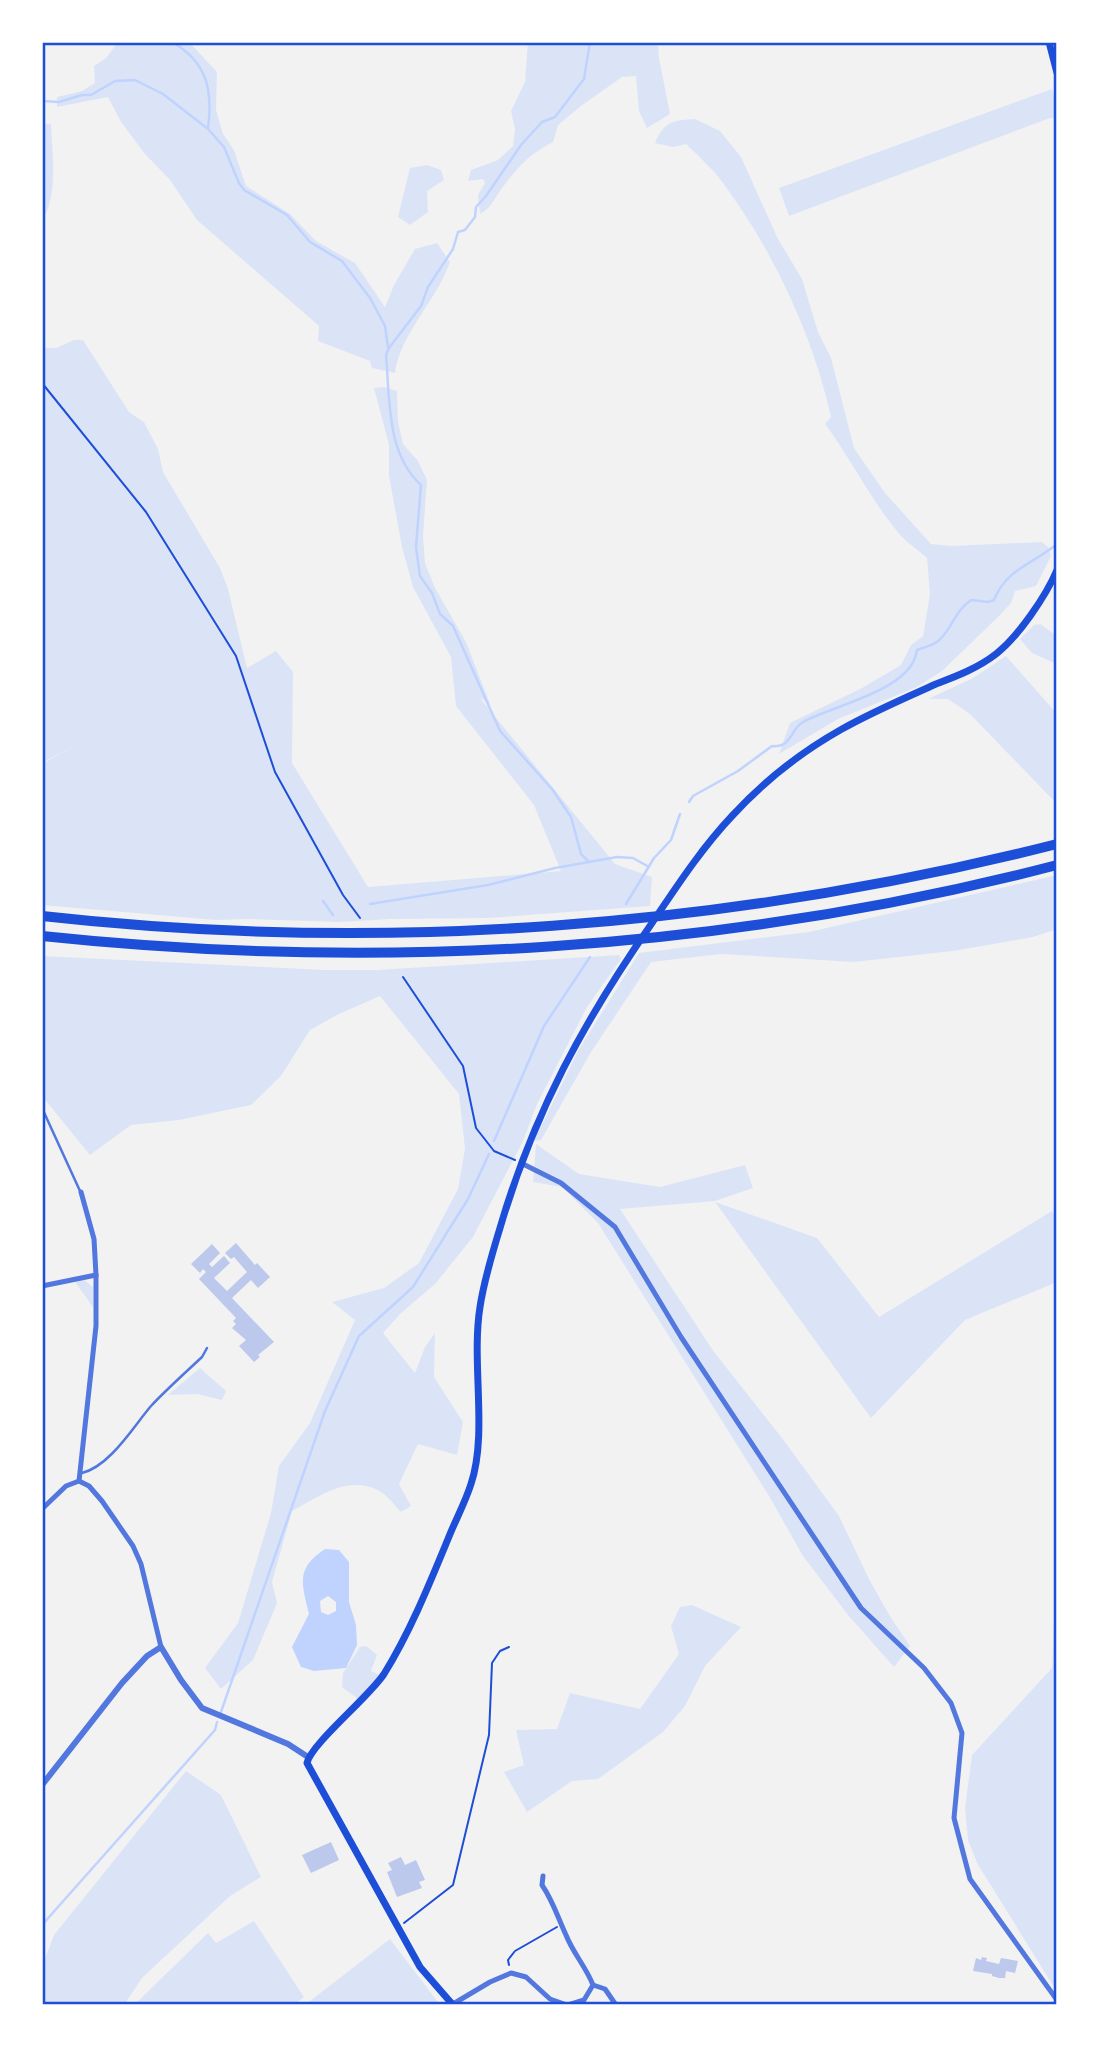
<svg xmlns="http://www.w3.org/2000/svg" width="1099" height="2047" font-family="'PT Sans Narrow',sans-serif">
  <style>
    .green { fill: #dbe4f7 }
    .water { fill: #bfd3fe; fill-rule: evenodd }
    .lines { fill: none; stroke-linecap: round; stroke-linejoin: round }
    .stream { stroke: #bfd3fe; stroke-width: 2.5 }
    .building { fill: #bdc9ec }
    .path { stroke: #1d4ed8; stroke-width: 2 }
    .service { stroke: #5277de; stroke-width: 2.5 }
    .minor { stroke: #5277de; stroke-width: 5 }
    .tertiary { stroke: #5277de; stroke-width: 6 }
    .secondary { stroke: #1d4ed8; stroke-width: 7 }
    .motorway { stroke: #1d4ed8; stroke-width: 10 }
    .neatline { fill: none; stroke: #1d4ed8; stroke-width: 2.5 }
  </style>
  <rect width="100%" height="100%" fill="#f2f2f2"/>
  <!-- green -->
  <g class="green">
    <path d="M118 42H189L217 72 216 110 223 134 234 150 246 186 290 214 316 241 355 263 385 307 394 285 415 249 437 243 450 262C437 300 400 334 395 373L372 368 370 361 318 341 319 326 197 220 170 180 145 154 121 122 108 97 57 107V97L82 91 95 83 94 66 106 58Z"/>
    <path d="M528 42H658L659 58 670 114 647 128 639 111 636 76 622 77 581 106 558 125 553 142C528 155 519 166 502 188 495 198 491 208 480 214L478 195 485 183 483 179 468 181 471 170 498 160 513 146 515 129 511 111 525 82Z"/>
    <path d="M1052 89 1057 109V119L1050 118 789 216 779 188Z"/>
    <path d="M695 119 720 131 741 157 778 239 802 279 818 332 831 358 854 448 885 493 931 544 951 546 1042 542 1048 547 1051 556 1036 586 1015 591 1011 603 998 617 942 671 917 687 838 719 779 754 790 723 862 688 901 665 911 645 923 636 930 594 927 558C919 551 909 544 902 537 872 503 852 460 825 424L831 417C813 335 773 251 723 183 713 169 699 157 686 144L673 147 655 143C664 122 673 120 695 119Z"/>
    <path d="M42 124H51C52 155 59 194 42 221Z"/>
    <path d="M427 165 441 170 444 180 427 191 428 212 410 225 398 217 410 168Z"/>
    <path d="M74 340H83L129 412 144 422 158 449 163 472 220 568 228 589 247 668 276 651 293 672 292 763 368 887 561 871 534 805 456 706 451 657 413 587 402 547 389 476V445L374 388 384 387 397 391 398 422 403 444 418 461 427 480 423 536 425 563 435 588 466 642 490 704 480 698 615 864 652 877 650 906 489 918 390 919 340 922 248 919 216 920 42 905V764L74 746 42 763V348H56Z"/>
    <path d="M1040 624 1057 636V664L1032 653 1020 639 1034 625Z"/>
    <path d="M1006 656 1057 714V804L970 714 948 699H928L973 678Z"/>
    <path d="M1057 875V929L1033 937 953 951 854 962 721 954 651 962 591 1052 541 1140 534 1141 578 1051 639 953 809 932Z"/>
    <path d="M619 955 621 959 587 1007 537 1104 523 1141 473 1237 435 1284 400 1314 383 1333 415 1373 425 1347 435 1333 434 1377 463 1422 457 1455 418 1444 399 1484 411 1506 401 1512C395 1506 388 1496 381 1492 350 1473 318 1497 292 1511L272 1582 277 1603 253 1660 221 1689 205 1668 238 1623 271 1513 279 1466 310 1423 355 1320 332 1302 384 1288 419 1263 458 1189 465 1149 459 1094 380 996 337 1015 310 1030 281 1076 251 1105 179 1120 131 1125 90 1155 42 1096V956L325 970H377Z"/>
    <path d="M536 1144 579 1174 660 1187 745 1165 753 1188 715 1201 620 1209 714 1352 782 1438 839 1516 869 1579 891 1618 910 1646 894 1667 848 1615 803 1556 769 1496 598 1223 562 1187 533 1182Z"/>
    <path d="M715 1202 817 1238 879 1317 1052 1211 1057 1219V1282L965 1320 871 1418Z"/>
    <path d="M84 1280 93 1287V1307L75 1282Z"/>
    <path d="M200 1368 226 1391 222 1400 197 1394 168 1395Z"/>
    <path d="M1057 1551V1992L977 1863 968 1840 965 1808 972 1755 1052 1668Z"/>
    <path d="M692 1605 741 1627 705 1666 685 1706 663 1732 598 1779 572 1781 527 1812 504 1772 524 1765 516 1730 557 1729 570 1693 640 1709 679 1654 671 1626 680 1607Z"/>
    <path d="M366 1646 377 1655 371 1671 380 1675 358 1699 342 1687 343 1673 360 1647Z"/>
    <path d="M186 1771 221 1795 261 1877 230 1896 142 1978 124 2005H42V1967L54 1935Z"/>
    <path d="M254 1921 304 1997 294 2005H134L208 1933 216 1943Z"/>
    <path d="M390 1939 440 2005H305Z"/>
  </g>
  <!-- water -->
  <path class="water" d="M325 1549 339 1550 349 1562V1602L356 1625 357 1645 346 1668 314 1671 301 1667 292 1647 309 1614C302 1583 295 1569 325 1549ZM328 1596 336 1602V1611L328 1615 321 1612 320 1601Z"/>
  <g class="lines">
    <!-- stream -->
    <g class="stream">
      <path d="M172 42C207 62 213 90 208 128"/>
      <path d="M42 101 59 102 82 95H91L115 81 135 80 163 94 208 129 224 147 239 183 244 190 287 215 310 242 342 261 370 298 385 326 388 347"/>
      <path d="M689 802 693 796 738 771 772 746C792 748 791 728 803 722 833 705 912 691 917 650 924 647 932 646 938 641 953 628 953 613 971 600L988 602 994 600C1006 569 1033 564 1057 544"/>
      <path d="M589 862 581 854 571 817 552 789 500 731 453 626 440 614 432 593 420 576 416 547 421 485C386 453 390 399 386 355L389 348 421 306 428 287 453 249 458 232 465 230 475 217 476 207 486 196 521 145 542 122 555 117 584 79 590 42"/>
      <path d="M323 901 333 915"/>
      <path d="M370 904 488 885 555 868 617 857 633 858 649 867"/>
      <path d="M626 904 654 858 671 840 680 814"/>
      <path d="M494 1141 544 1026 590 957"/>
      <path d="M221 1712 325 1411 359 1336 413 1287 468 1199 489 1154"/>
      <path d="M42 1925 215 1730 217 1722"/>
    </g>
  </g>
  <!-- building -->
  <g class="building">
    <path d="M236 1243 255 1265 257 1263 270 1277 258 1288 251 1280 232 1298 274 1342 258 1355 260 1357 254 1362 239 1346 246 1340 232 1328 236 1324 233 1321 236 1318 199 1279 206 1272 203 1269 200 1273 191 1264 212 1244 220 1253 209 1264 212 1267 224 1256 230 1263 214 1278 227 1291 247 1272 234 1257 231 1259 225 1253Z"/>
    <path d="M331 1842 339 1860 311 1873 302 1855Z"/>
    <path d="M401 1857 405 1865 416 1860 425 1880 419 1882 422 1888 397 1897 387 1872 392 1870 388 1863Z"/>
    <path d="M982 1957 987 1958 986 1961 999 1964 1001 1958 1018 1961 1015 1973 1006 1971 1005 1978H999L992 1976V1974L973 1971 976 1958 981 1960Z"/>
  </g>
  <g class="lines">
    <!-- path -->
    <g class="path">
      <path d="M42 383 146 512 236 656 275 772 343 895 360 918"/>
      <path d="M403 977 463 1066 476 1128 494 1151 515 1160"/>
      <path d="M404 1923 453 1885 489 1735 492 1663 500 1651 509 1647"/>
      <path d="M509 1965 508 1960 515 1951 557 1927"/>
    </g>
    <!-- service -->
    <g class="service">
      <path d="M42 1108 80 1191"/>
      <path d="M82 1473C110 1466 133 1427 151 1406 167 1389 185 1373 202 1357L207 1348"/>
    </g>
    <!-- minor -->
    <g class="minor">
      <path d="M521 1163 561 1183 615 1227 681 1337 861 1608 924 1668 951 1703 962 1733 954 1818 970 1879 1057 2000"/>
      <path d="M42 1286 96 1275"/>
      <path d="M79 1481 96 1326V1275L94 1239 81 1192"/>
      <path d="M42 1509 66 1486 79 1481 89 1486 102 1501 133 1546 141 1564 161 1647"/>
      <path d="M543 1876 542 1885C553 1901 558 1918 566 1935 573 1953 586 1967 593 1985L584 2000 568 2005"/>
      <path d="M593 1985 605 1989 616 2005"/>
      <path d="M453 2004 490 1982 511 1973 526 1977 550 1999 567 2005"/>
    </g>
    <!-- tertiary -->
    <path class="tertiary" d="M42 1785 122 1683 147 1656 161 1647 181 1680 202 1708 288 1744 308 1757"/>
    <!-- secondary -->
    <g class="secondary">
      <path d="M1049 42 1057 73"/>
      <path d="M453 2005 420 1967 307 1763C311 1744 369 1697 384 1674 410 1632 429 1585 448 1539 455 1521 465 1503 471 1484 488 1433 471 1363 480 1307 484 1280 492 1254 500 1228 534 1112 584 1021 652 923 677 886 701 849 732 816 764 781 801 752 842 729 872 712 905 698 936 684 957 676 978 668 996 654 1018 637 1046 596 1057 570"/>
    </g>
    <!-- motorway -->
    <g class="motorway">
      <path d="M42 916C382 954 726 928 1057 844"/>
      <path d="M42 936C382 972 725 951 1057 865"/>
    </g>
  </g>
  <!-- border -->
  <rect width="1099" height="2047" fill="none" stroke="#ffffff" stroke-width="88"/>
  <rect x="44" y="44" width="1011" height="1959" class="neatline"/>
</svg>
